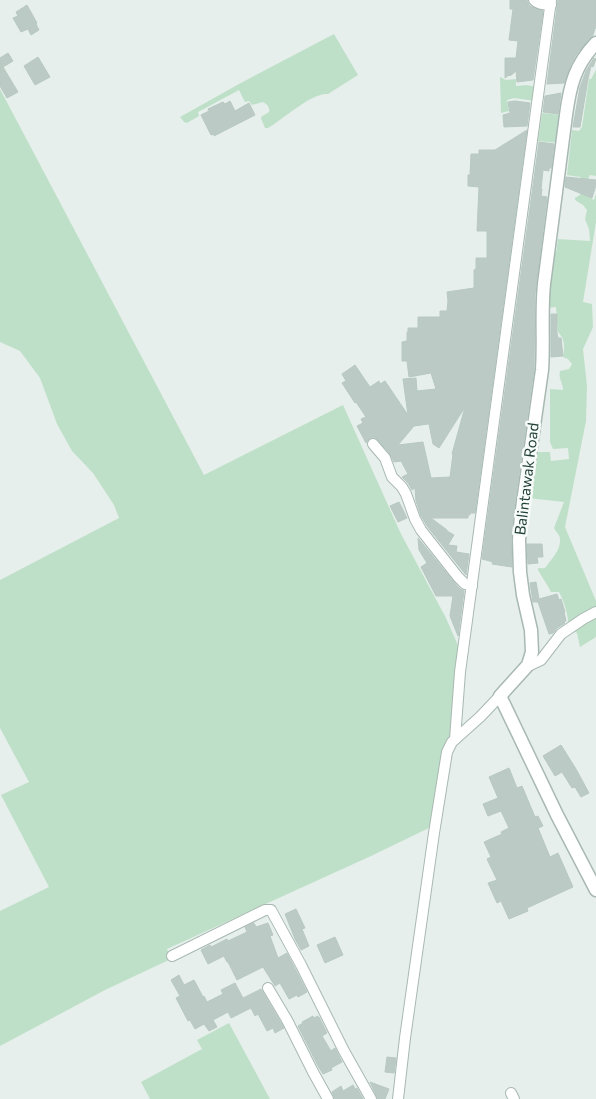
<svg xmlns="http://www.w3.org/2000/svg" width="596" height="1099" font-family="Commissioner,sans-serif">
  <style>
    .green { fill: #bfe0c8 }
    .building { fill: #bbcac4; stroke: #b8c9c2; fill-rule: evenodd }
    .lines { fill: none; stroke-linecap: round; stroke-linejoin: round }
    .minor-casing { stroke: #a8b8b2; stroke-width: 12 }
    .tertiary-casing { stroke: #a8b8b2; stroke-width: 15 }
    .minor { stroke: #fff; stroke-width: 10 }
    .tertiary { stroke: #fff; stroke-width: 12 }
    .labels { text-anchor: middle; stroke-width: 5; stroke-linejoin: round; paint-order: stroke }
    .street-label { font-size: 15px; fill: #24423a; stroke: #f7fbf9 }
  </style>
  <rect width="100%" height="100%" fill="#e6efeb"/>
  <!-- green -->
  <g class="green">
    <path d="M334 34 358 75 328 94C312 92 282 120 268 128H265C264 124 261 120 261 117L269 112C270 107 267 104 263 102L252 105 249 101 245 102 239 90 198 112 199 116 187 123 184 122 180 117 239 84Z"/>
    <path d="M596 70V176L590 175 589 177 584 194 594 200 596 194V222L583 302 592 304 593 327 583 349 587 386 586 421 565 527 596 601V637L580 647 577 633 569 628C568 615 565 603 559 592H551C547 584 542 577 538 570V568C541 568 544 569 546 567 547 566 547 565 548 564 554 556 561 549 560 538 559 534 556 532 554 528L564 502 528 498 535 452H550L551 461 569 459 568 448 553 449 550 442V389L563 390C563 383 558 378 560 371L569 369 572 364 568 359 563 357C565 347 565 339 558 332L556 307 547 308 552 253H556L558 239 590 241 589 229 585 219 587 210 583 205 575 200V198L580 195 582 179 580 177 567 175 572 130 579 131 582 127 589 79H591Z"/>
    <path d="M500 77 506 80 516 79V86L527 85 537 87 535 101 514 98 507 100 509 111 501 113Z"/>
    <path d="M0 89 204 475 343 405 401 534 446 618 460 650 451 740 445 745 442 751 431 827 371 856 167 949 171 959 105 990 0 1046V911L49 887 1 795 29 782 0 728V580L119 518 114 505 93 473 72 451 57 424 40 378 20 351 0 342Z"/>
    <path d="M542 113 562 115 558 143 538 141Z"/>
    <path d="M229 1023 270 1099H150L141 1082 202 1049 197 1040Z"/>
  </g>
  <!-- building -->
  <g class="building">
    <path d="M510 0H527L529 5 532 7 543 11 533 80 517 82 516 71 510 76 509 75 505 78V58H516L518 41 509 40 513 9H510Z"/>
    <path d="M558 0H596V28H595L593 35 590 38 576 55 571 64 564 83 547 84Z"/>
    <path d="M27 5 37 23 36 24 39 30 31 35 28 29 21 32 13 18 18 16 16 12Z"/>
    <path d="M8 53 13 61 3 67 18 92 7 98 0 86V58Z"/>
    <path d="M38 57 50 77 35 85 24 66Z"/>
    <path d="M594 58 596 59 593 67 591 66 588 79 580 127H573L580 87 586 71Z"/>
    <path d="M561 93 558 114 543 112 545 96Z"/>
    <path d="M230 101 235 111 249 103 255 115 214 136V134L211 135 201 115 209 111 208 109 223 102 225 104Z"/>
    <path d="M515 101 530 103 527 126 504 127 503 115 510 113 508 102Z"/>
    <path d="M527 130 475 513H470V515H468V518H431L447 530V531L454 535 448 545 457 546 456 552 469 554 466 575 427 526 421 516 416 501 415 488 412 490 408 483 402 477 408 474 401 461 394 462 390 454 376 438 372 437 369 439 366 443 357 426 363 423 361 419 366 417 356 402 355 403 342 383 346 381 342 374 355 365 370 387 379 381 380 384 385 381 408 415 403 379 416 378 417 391 436 389 431 373 409 377 407 361H402V342L407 341V332H408V328H418V317H440V311H447L448 301 447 292 474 288V270L476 269V258H487V231H477L479 187 468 186V175H470L471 154H479V150H495ZM465 407 452 454H453L450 477 431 478 423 442 398 445 414 426 428 424H429L433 444 439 448Z"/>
    <path d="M539 142 554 144 551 168H549V171L543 170 541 189H542L541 196 547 197 535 294 534 369 513 515 511 540 512 567 492 564 493 562 482 559Z"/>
    <path d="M566 177 596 180V185L592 198 565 187Z"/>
    <path d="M551 314H557V333L558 338H561L563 356 551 357Z"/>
    <path d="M399 502 407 518 398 522 390 506Z"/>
    <path d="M418 538 453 581 460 589 464 591 458 636 450 616 453 596H436L421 567 427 563 419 550Z"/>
    <path d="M527 544H542L543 557H537L538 563 528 564Z"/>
    <path d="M536 582 539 599 557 594 559 600 561 599 565 612H564L566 621 564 622 565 623 557 628 553 633 549 634 538 602H533L530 583Z"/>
    <path d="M561 745 576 769 589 793 581 797 575 787 572 788 562 772 555 776 543 756Z"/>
    <path d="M509 768 517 788 522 786 535 817 538 816 543 826 538 828 550 857 558 853 573 887 527 908 528 911 509 919 501 901 497 903 488 883 497 880 487 859 491 857 484 842 502 834 501 832 509 828 501 811 488 816 483 804 498 798 489 777Z"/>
    <path d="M296 909 305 928 302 929 309 946 301 950 295 939 285 914Z"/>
    <path d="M254 923 256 927 268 923 273 935 270 936 278 958 287 953 307 992 298 997 297 995 289 999 280 983 275 986 263 967 237 980 228 962H227L224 956 208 964 201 950 210 945 211 947 227 939 228 941 247 932 245 927Z"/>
    <path d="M335 937 343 955 325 963 317 945Z"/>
    <path d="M179 975 184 985 194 980 203 997 204 996 207 1002 223 994 221 990 235 983 243 998 261 989 284 1028 275 1033 273 1028 267 1031 258 1014 255 1016 251 1008 231 1018 228 1012 213 1020 217 1027 209 1031 204 1024 195 1029 190 1020 188 1021 176 998 180 996 171 980Z"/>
    <path d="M313 1016 314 1018 318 1016V1017H319L327 1033 322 1036 331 1051 335 1048 342 1062 331 1068 332 1070 323 1074 318 1066 298 1026 303 1023 302 1022Z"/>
    <path d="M387 1057 396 1058 394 1073 385 1072Z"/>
    <path d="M370 1082 389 1089 385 1099H378Z"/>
    <path d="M353 1085 355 1089 357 1088 363 1099H335L332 1092 341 1086 343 1091Z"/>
  </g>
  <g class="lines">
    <!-- minor casing -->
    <g class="minor-casing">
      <g id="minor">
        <path d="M534 0C538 5 545 4 551 5"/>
        <path d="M373 444 385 458 392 477 402 487 406 494 415 519 421 530 458 577 465 584 472 586"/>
        <path d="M526 667 541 660 561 634 583 619 596 612"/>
        <path d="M455 739 460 672 551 0"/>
        <path d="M172 956 265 910H271L301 965 344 1051 371 1099"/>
        <path d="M268 988 287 1020 313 1072 328 1099"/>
        <path d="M511 1093 514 1099"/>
        <path d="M398 1099 405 1038 434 833 447 752 452 742 480 717 500 696"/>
      </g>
    </g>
    <!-- tertiary casing -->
    <g class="tertiary-casing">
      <path id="tertiary" d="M596 43C575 65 570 85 566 115L544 284C541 313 544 341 542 370L521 516 519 540 520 572 523 595 531 630 532 652 528 665 500 696 557 815 596 890"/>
    </g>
    <!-- minor -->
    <use href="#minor" class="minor"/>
    <!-- tertiary -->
    <use href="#tertiary" class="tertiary"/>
  </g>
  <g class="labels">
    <!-- street labels -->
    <g class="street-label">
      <text transform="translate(527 479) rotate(-83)" y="5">Balintawak Road</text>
    </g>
  </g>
</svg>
